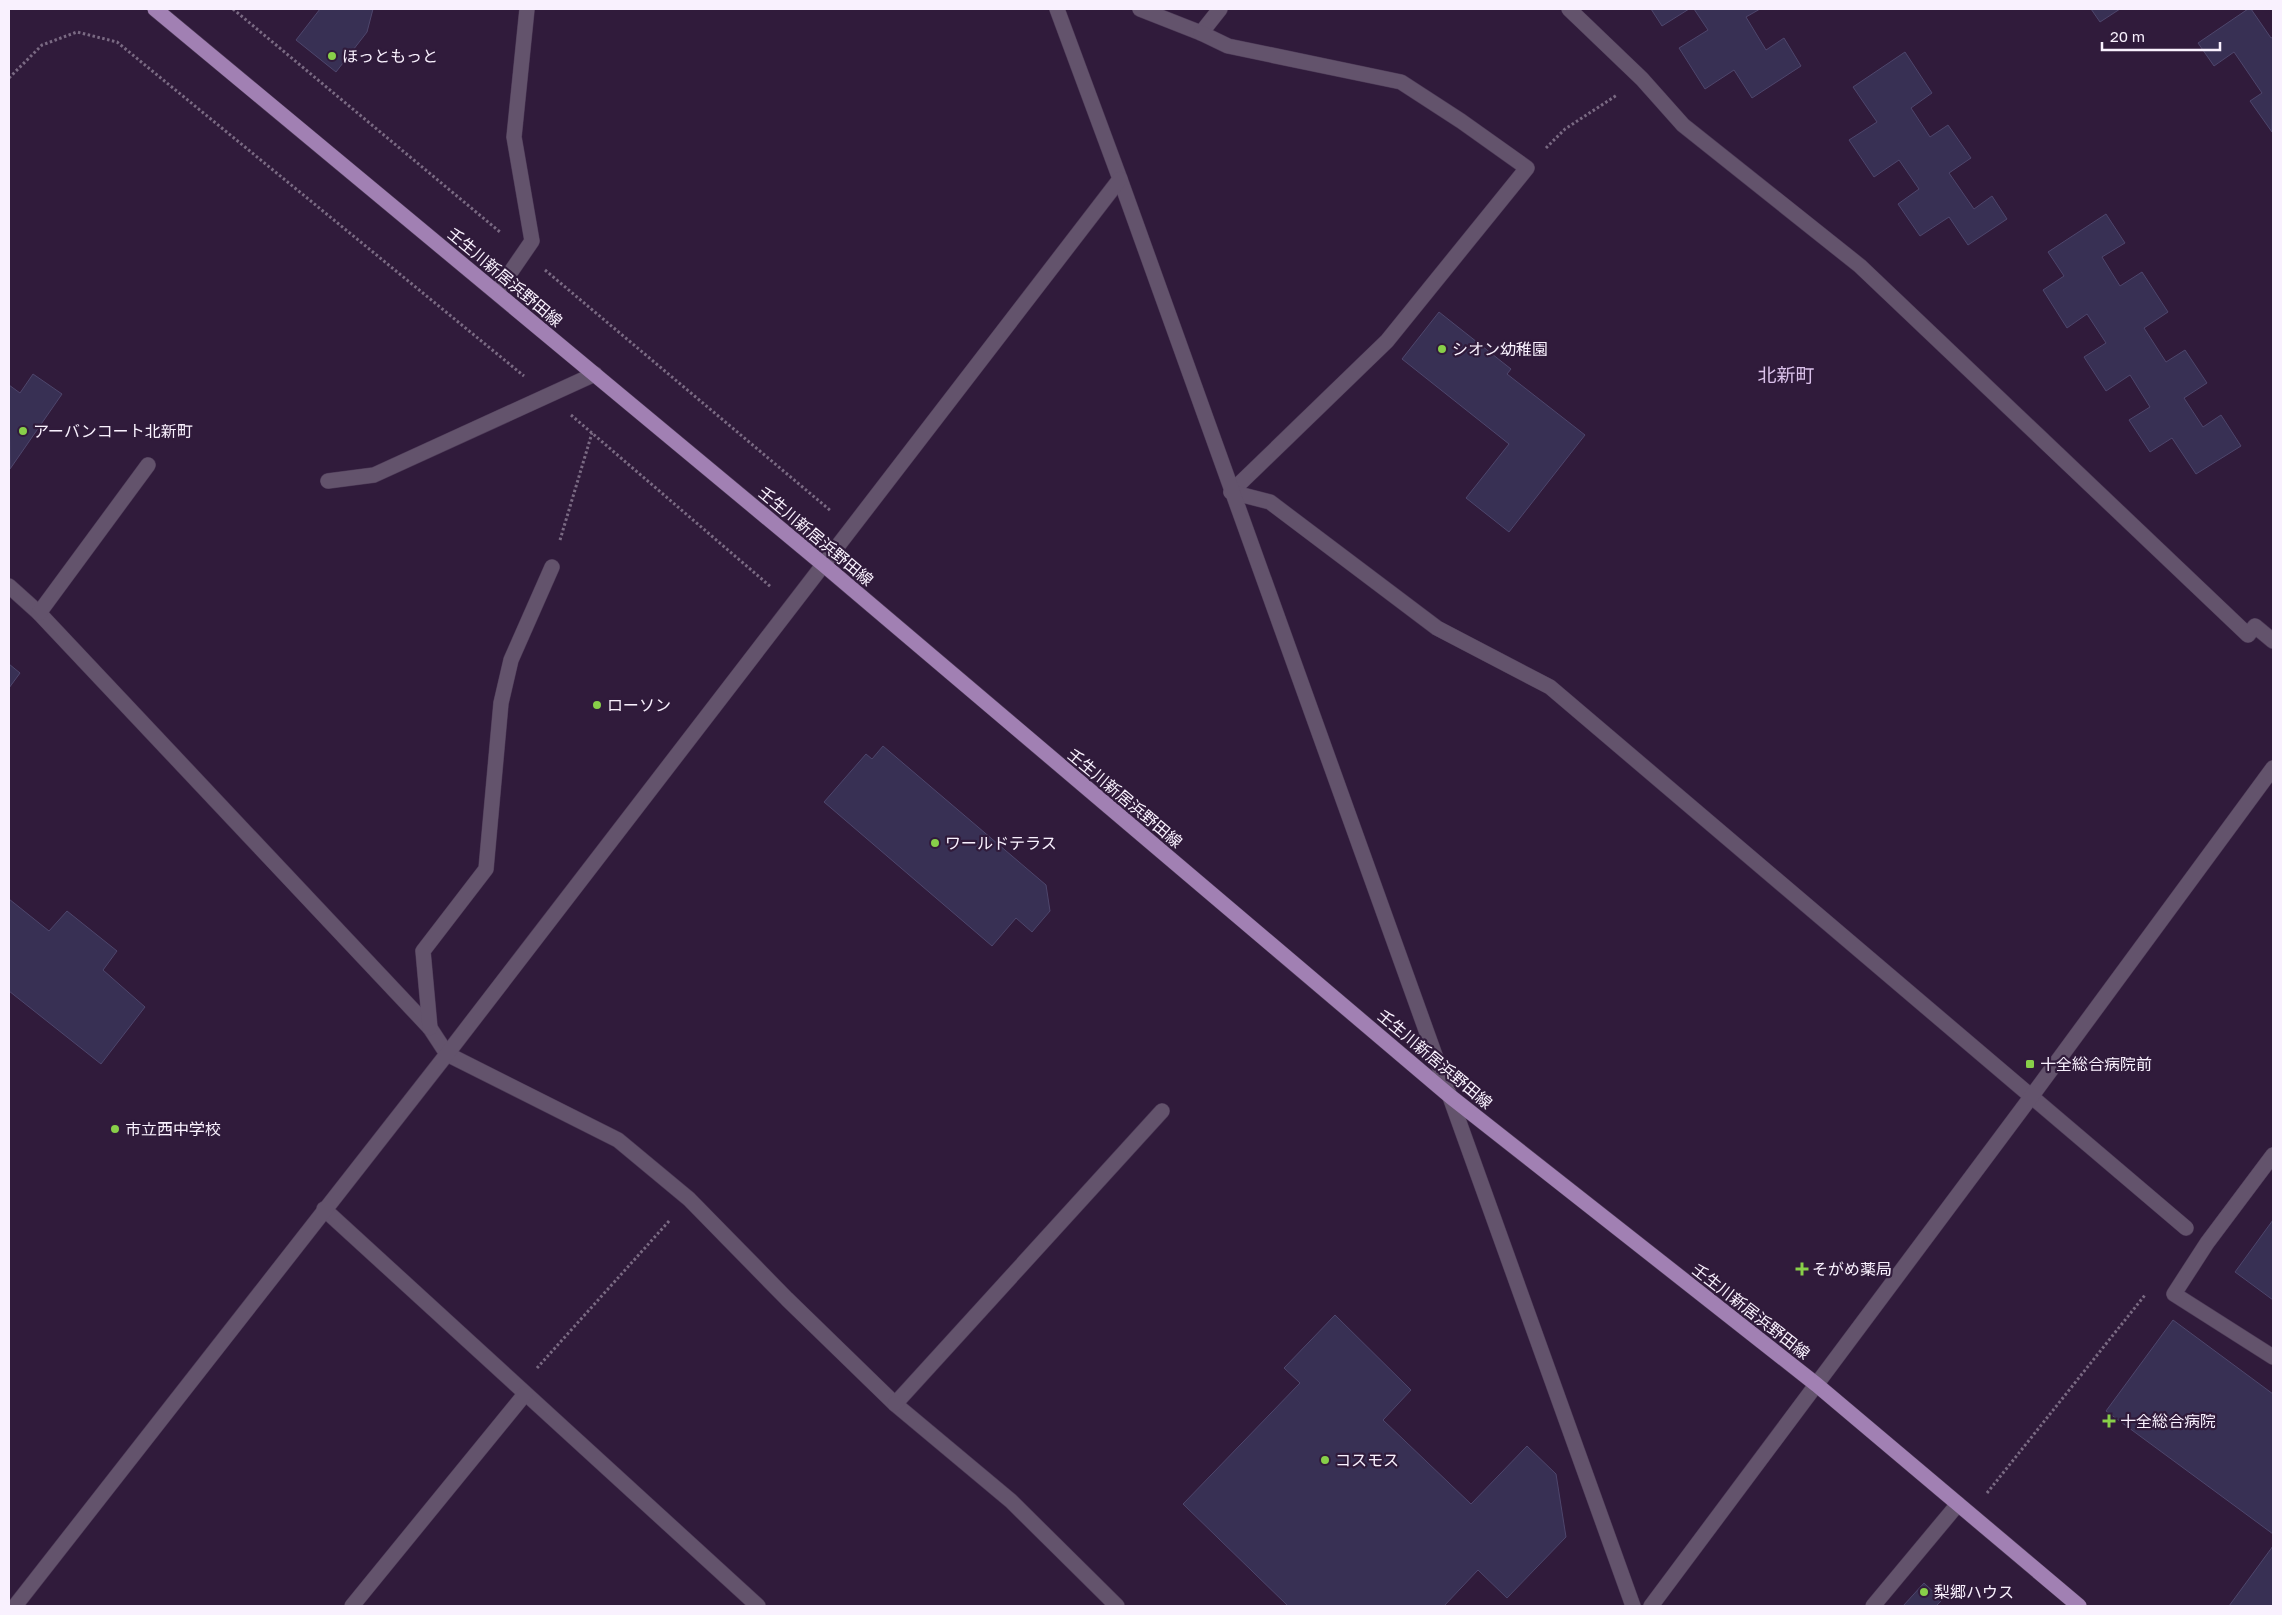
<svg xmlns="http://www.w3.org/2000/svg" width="2282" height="1615" font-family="'Golos Text','Noto Sans JP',sans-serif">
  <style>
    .building { fill: #383054; stroke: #4e466c }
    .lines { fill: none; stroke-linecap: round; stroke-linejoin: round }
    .service-casing { stroke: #4c3956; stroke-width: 16 }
    .minor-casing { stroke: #4c3956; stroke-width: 16 }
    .tertiary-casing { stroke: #4c3956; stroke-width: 16 }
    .primary-casing { stroke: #4c3956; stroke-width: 16 }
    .path { stroke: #7a6a83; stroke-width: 3; stroke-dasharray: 2.5 2.5; stroke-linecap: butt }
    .service { stroke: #63536c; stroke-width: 15 }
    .minor { stroke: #63536c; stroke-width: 15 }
    .tertiary { stroke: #63536c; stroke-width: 15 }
    .primary { stroke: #a180b3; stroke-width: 15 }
    .poi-dot { fill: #88cf49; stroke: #301b3b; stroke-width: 2 }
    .labels { text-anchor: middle; stroke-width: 4.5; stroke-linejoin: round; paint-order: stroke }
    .poi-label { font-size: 16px; fill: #f9f1fe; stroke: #301b3b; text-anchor: start }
    .street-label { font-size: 16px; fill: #f9f1fe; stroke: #301b3b }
    .quarter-label { font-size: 19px; fill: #dac1ea; stroke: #301b3b }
  </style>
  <rect width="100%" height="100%" fill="#301b3b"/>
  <!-- building -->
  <g class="building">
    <path d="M320 9H373L367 32 336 72 296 40Z"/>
    <path d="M1651 9H1689L1662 26Z"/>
    <path d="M1694 9H1760L1746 17 1766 50 1784 38 1801 66 1752 98 1734 70 1705 89 1679 48 1708 30Z"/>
    <path d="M2091 9H2120L2100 22Z"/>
    <path d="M2248 9H2251L2271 38 2273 37 2272 132 2250 101 2262 93 2234 52 2214 66 2198 43Z"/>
    <path d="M1905 52 1932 93 1911 108 1930 137 1948 125 1971 158 1949 173 1974 209 1992 196 2007 219 1968 245 1949 217 1920 236 1898 204 1919 189 1899 160 1874 177 1849 140 1877 122 1853 87Z"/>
    <path d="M2106 214 2125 243 2102 257 2120 286 2142 272 2168 312 2144 328 2166 362 2185 350 2207 383 2184 398 2203 427 2221 415 2241 446 2196 474 2172 438 2150 452 2129 420 2150 407 2130 375 2106 391 2084 357 2106 343 2087 314 2067 328 2043 290 2064 276 2048 252Z"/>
    <path d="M1439 312 1511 369 1507 374 1585 435 1509 532 1466 498 1509 444 1402 359Z"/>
    <path d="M33 374 62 394 10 469 9 385 20 393Z"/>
    <path d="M9 664 20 673 9 688Z"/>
    <path d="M883 746 1046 885 1050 911 1032 932 1016 918 992 946 824 802 866 754 872 759Z"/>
    <path d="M9 899 49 931 67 911 117 951 103 970 145 1007 101 1064 9 991Z"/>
    <path d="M2273 1220V1300L2235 1272Z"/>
    <path d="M1335 1315 1411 1390 1383 1420 1471 1504 1527 1446 1556 1474 1566 1537 1507 1598 1478 1570 1444 1606H1288L1183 1504 1300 1383 1284 1368Z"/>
    <path d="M2173 1320 2273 1394V1534L2106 1411Z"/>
    <path d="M2273 1546V1606H2229Z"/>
    <path d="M1924 1583 1942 1600 1936 1606H1903Z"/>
  </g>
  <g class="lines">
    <!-- service casing -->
    <g class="service-casing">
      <path id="service" d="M2273 1155 2207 1243 2174 1294 2273 1357"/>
    </g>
    <!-- minor casing -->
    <g class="minor-casing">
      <g id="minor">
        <path d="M1140 9 1201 33 1220 9"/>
        <path d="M1569 9 1642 79 1683 125 1860 266 2248 635 2255 626 2273 641"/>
        <path d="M1201 33 1228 46 1401 82 1461 121 1527 168 1387 341 1231 492"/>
        <path d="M497 292 532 241 514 137 527 9"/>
        <path d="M328 481 374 475 595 374"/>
        <path d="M1231 492 1270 502 1437 628 1550 687 2186 1228"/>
        <path d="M9 586 39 613 430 1028 447 1054 618 1140 689 1199 787 1299 895 1404 1011 1501 1117 1606"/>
        <path d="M39 613 148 465"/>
        <path d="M430 1028 423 951 486 869 501 703 511 660 552 567"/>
        <path d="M324 1209 758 1606"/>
        <path d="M895 1404 1162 1111"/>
        <path d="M352 1606 525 1394"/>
        <path d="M1873 1606 1958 1504"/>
      </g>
    </g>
    <!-- tertiary casing -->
    <g class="tertiary-casing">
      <g id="tertiary">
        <path d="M1057 9 1120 179 1633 1606"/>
        <path d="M15 1606 447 1054 1120 179"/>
        <path d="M1651 1606 2031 1097 2273 768"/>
      </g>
    </g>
    <!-- primary casing -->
    <g class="primary-casing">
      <path id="primary" d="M155 9 824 565 1451 1097 1817 1385 2079 1606"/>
    </g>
    <!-- path -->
    <g class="path">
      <path d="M233 9 500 232"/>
      <path d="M9 78 42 45 77 32 117 42 524 376"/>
      <path d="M1546 148 1565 129 1617 95"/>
      <path d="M545 270 831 511"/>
      <path d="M571 415 771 587"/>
      <path d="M560 540 592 433"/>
      <path d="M537 1368 670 1220"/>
      <path d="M1987 1493 2145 1295"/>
    </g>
    <!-- service -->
    <use href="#service" class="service"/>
    <!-- minor -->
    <use href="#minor" class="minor"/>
    <!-- tertiary -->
    <use href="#tertiary" class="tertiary"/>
    <!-- primary -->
    <use href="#primary" class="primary"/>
  </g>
  <!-- markers -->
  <g class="poi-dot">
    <circle cx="332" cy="56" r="5"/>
    <circle cx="1442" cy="349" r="5"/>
    <circle cx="23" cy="431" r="5"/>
    <circle cx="597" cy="705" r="5"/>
    <circle cx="935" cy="843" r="5"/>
    <rect x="2025" y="1059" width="10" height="10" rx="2.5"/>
    <circle cx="115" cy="1129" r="5"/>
    <path d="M1799.5 1261.5h5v5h5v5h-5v5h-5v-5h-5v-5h5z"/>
    <path d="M2106.5 1413.5h5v5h5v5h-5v5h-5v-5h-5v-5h5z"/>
    <circle cx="1325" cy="1460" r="5"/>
    <circle cx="1924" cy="1592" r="5"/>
  </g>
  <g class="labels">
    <!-- poi labels -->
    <g class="poi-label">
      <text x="342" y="62">ほっともっと</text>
      <text x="1452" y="355">シオン幼稚園</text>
      <text x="33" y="437">アーバンコート北新町</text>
      <text x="607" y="711">ローソン</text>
      <text x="945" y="849">ワールドテラス</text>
      <text x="2040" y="1070">十全総合病院前</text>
      <text x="125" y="1135">市立西中学校</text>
      <text x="1812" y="1275">そがめ薬局</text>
      <text x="2120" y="1427">十全総合病院</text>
      <text x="1335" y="1466">コスモス</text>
      <text x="1934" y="1598">梨郷ハウス</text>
    </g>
    <!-- street labels -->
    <g class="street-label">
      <text transform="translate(505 277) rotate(40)" y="6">壬生川新居浜野田線</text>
      <text transform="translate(816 536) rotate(40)" y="6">壬生川新居浜野田線</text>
      <text transform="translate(1125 798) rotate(40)" y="6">壬生川新居浜野田線</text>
      <text transform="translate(1435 1059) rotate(40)" y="6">壬生川新居浜野田線</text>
      <text transform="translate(1751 1311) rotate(38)" y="6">壬生川新居浜野田線</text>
    </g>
    <!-- quarter labels -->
    <g class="quarter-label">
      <text x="1786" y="382">北新町</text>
    </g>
  </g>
  <!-- border -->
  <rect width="2282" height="1615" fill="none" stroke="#f9f1fe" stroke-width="20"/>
  <!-- scale -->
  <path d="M2102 42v8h118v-8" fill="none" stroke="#f9f1fe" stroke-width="2.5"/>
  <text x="2110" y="42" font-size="15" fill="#f9f1fe" stroke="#301b3b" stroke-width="4" paint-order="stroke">20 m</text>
</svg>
